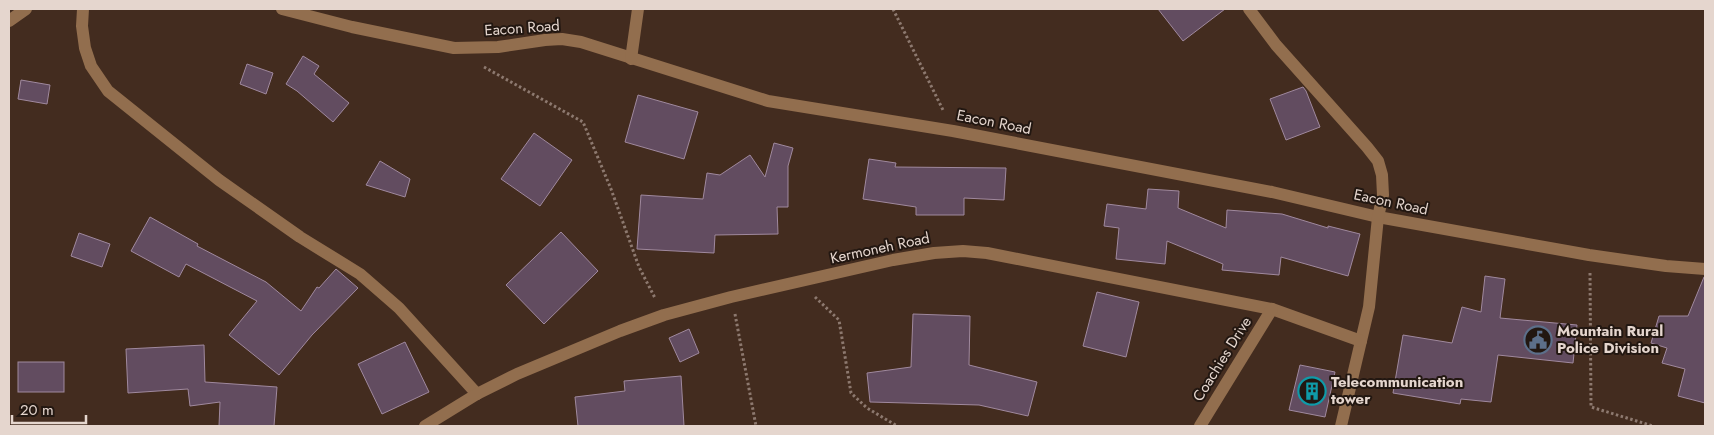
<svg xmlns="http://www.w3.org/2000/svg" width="1714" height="435" font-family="Jost,sans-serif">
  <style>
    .building { fill: #624c60; stroke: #a0899e }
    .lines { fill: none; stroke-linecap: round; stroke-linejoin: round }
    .path { stroke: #8d796f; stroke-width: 3; stroke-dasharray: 2.5 2.5; stroke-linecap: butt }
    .minor { stroke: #926e4e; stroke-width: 12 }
    .labels { text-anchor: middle; stroke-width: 4; stroke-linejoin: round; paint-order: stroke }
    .street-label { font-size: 15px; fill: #e5d6ce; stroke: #221711 }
    .poi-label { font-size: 15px; font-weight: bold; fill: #e5d6ce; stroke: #221711; text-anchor: start }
  </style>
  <rect width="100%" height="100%" fill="#432c1f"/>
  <!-- building -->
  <g class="building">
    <path d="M1158 9H1225L1183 41Z"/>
    <path d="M303 56 319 66 314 74 349 103 333 122 297 91 286 84Z"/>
    <path d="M247 64 273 73 266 94 240 84Z"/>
    <path d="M21 80 50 85 47 104 18 99Z"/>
    <path d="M1303 87 1306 91 1320 127 1286 140 1270 99Z"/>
    <path d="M638 95 698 112 684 159 625 142Z"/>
    <path d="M534 133 572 160 540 206 501 179Z"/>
    <path d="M774 143 793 148 788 166V207H777L778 234 715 235 714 253 637 249 641 195 703 199 707 173 720 175 750 155 765 177Z"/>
    <path d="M869 159 896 163 895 167 1006 168 1004 200 964 198V215H916V207L863 199Z"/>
    <path d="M380 161 410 179 405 197 366 185Z"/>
    <path d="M1148 189 1179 191 1178 208 1226 228 1227 210 1282 214 1328 228V226L1360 234 1348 276 1281 257 1279 275 1222 270 1223 264 1167 241 1165 264 1116 259 1119 228 1104 226 1107 204 1146 209Z"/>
    <path d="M150 217 198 244 197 246 266 282 301 311 317 287 319 288 336 269 358 288 312 335 279 375 229 335 257 301 186 264 179 277 131 251Z"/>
    <path d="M561 232 598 271 544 324 506 285Z"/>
    <path d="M79 233 110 244 102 267 71 256Z"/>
    <path d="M1485 276 1505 279 1500 318 1577 325 1573 363 1498 355 1491 402 1461 399 1460 404 1393 393 1403 335 1452 343 1462 307 1481 312Z"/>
    <path d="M1704 277H1705V403L1678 396 1685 369 1662 363 1667 348 1651 343 1659 316H1688Z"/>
    <path d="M1097 292 1139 302 1126 357 1083 346Z"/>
    <path d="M913 314 970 316 969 365 1037 382 1028 416 979 405 870 402 867 373 911 367Z"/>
    <path d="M689 329 699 353 680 362 669 338Z"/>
    <path d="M405 342 429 392 382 414 358 364Z"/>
    <path d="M204 345 205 382 277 387 274 426H219L220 402 190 406 188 389 128 393 126 349Z"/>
    <rect x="18" y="362" width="46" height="30"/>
    <path d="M1300 365 1335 372 1325 417 1289 410Z"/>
    <path d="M681 376 684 426H578L575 397 625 391 624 381Z"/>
  </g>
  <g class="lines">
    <!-- path -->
    <g class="path">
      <path d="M893 9 943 110"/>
      <path d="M484 67 583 122 611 189 639 267 655 298"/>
      <path d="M1590 273 1591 407 1653 426"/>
      <path d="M815 297 839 320 851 393 867 408 897 426"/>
      <path d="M735 314 756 426"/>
    </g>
    <!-- minor -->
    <g class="minor">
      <path d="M83 9 82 26 85 48 91 66 108 91 219 180 300 237 360 274 399 308 477 394"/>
      <path d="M282 9 352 27 454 48 498 47 545 40 562 39 581 42 768 101 953 131 1272 192 1378 217 1589 255 1666 266 1705 269"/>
      <path d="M1249 9 1276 45 1367 147 1378 161 1382 175 1383 195 1378 217 1369 307 1341 426"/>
      <path d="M9 21 26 9"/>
      <path d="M631 59 638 9"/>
      <path d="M425 426 477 394 517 374 620 331 664 315 731 297 893 260 934 253 963 251 987 253 1272 309 1361 341"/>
      <path d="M1200 426 1272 309"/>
    </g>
  </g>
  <!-- icons -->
  <defs>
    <g id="civic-ring" transform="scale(1.4375)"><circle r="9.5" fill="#221711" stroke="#5c6f8a" stroke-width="1.5"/><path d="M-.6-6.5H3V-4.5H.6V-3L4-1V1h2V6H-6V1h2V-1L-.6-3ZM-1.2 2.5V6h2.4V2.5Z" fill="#5c6f8a"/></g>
    <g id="building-ring" transform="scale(1.4375)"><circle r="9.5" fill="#221711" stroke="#0f9aa8" stroke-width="1.5"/><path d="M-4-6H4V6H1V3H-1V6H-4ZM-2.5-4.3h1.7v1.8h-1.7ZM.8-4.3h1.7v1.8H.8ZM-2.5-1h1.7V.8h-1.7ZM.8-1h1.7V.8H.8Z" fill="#0f9aa8"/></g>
  </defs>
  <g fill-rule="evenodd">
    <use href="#civic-ring" x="1538" y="340"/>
    <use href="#building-ring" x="1312" y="391"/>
  </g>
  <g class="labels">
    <!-- street labels -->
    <g class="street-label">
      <text transform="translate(522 28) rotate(-4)" y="5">Eacon Road</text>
      <text transform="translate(994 122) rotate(11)" y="5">Eacon Road</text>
      <text transform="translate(1391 202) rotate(12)" y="5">Eacon Road</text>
      <text transform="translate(880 248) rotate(-12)" y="5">Kermoneh Road</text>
      <text transform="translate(1222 359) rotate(-58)" y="5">Coachies Drive</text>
    </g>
    <!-- poi labels -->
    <g class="poi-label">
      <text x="1557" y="336">Mountain Rural<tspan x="1557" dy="17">Police Division</tspan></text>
      <text x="1331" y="387">Telecommunication<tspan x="1331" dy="17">tower</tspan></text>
    </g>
  </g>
  <!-- border -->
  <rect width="1714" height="435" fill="none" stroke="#e5d6ce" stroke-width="20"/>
  <!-- scale -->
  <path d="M12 415v8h74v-8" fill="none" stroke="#e5d6ce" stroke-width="2.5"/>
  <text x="20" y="415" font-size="15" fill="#e5d6ce" stroke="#221711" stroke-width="4" paint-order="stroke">20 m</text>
</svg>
